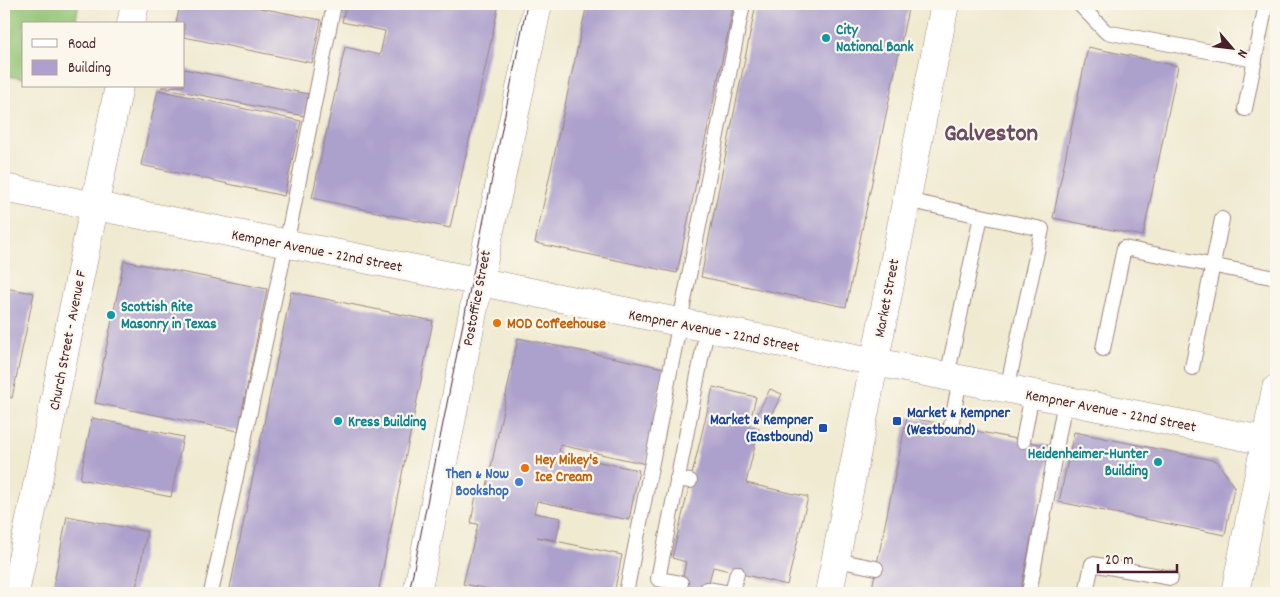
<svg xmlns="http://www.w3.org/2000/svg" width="1280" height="597" font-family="Dekko,sans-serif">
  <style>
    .green { fill: #91c373; stroke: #6e714f }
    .building { fill: #aca0cc }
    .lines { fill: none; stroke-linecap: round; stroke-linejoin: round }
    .service-casing { stroke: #9d847e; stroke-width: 16 }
    .minor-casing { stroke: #9d847e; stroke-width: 29 }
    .tertiary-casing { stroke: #9d847e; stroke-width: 29 }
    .secondary-casing { stroke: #9d847e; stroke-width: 29 }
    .service { stroke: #fff; stroke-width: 14 }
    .minor { stroke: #fff; stroke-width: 28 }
    .tertiary { stroke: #fff; stroke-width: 28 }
    .secondary { stroke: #fff; stroke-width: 28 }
    .tram { stroke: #4a1f2b; stroke-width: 1 }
    .culture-dot { fill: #0f9aa8; stroke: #fbf7ec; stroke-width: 2 }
    .food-dot { fill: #e8710a; stroke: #fbf7ec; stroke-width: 2 }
    .transit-dot { fill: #1a4fb4; stroke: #fbf7ec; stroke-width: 2 }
    .shop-dot { fill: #3f7fe0; stroke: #fbf7ec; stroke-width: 2 }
    .labels { text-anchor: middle; stroke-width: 4.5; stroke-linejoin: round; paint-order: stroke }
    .culture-label { font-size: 15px; font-weight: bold; fill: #0d838f; stroke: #fbf7ec; text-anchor: start }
    .street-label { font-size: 15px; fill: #4a1f2b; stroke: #fbf7ec }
    .food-label { font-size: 15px; font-weight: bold; fill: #c56008; stroke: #fbf7ec; text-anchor: start }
    .transit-label { font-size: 15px; font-weight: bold; fill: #164399; stroke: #fbf7ec; text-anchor: start }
    .shop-label { font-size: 15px; font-weight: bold; fill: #366cbe; stroke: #fbf7ec; text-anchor: end }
    .town-label { font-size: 25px; font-weight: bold; fill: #6c4c63; stroke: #fbf7ec }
  </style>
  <rect width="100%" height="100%" fill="#fbf7ec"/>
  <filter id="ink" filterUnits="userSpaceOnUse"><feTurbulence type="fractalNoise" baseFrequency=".02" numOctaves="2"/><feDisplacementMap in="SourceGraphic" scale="10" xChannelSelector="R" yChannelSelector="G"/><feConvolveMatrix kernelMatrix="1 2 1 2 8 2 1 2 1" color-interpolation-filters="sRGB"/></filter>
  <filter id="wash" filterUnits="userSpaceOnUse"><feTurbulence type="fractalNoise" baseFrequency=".0096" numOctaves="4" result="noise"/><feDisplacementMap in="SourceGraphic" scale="20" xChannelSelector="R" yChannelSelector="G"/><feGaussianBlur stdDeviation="1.12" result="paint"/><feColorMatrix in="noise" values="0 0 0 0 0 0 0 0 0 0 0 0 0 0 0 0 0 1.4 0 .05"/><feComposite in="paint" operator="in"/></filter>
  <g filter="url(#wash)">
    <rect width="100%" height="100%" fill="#f0ead1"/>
    <!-- green -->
    <path class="green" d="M4 4H79L75 24H24V79L4 75Z"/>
    <g id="blocks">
      <!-- building -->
      <g class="building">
        <path d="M180 4H240L321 20 312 63 184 37V24H176Z"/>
        <path d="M346 4H499L450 228 312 198 345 47 380 55 385 31 342 22Z"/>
        <path d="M587 4H734L677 273 535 243Z"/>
        <path d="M756 4H909L846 307 701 277Z"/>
        <path d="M1088 47 1178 66 1143 236 1053 218Z"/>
        <path d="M184 69 308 94 304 116 161 87 184 86Z"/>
        <path d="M158 90 301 121 284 196 141 165Z"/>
        <path d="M124 261 267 289 238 431 95 403Z"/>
        <path d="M4 288 34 293 12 398 4 396Z"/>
        <path d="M291 292 433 321 378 593H229Z"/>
        <path d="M518 338 664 368 646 464 560 445 559 454 639 470 629 520 537 501 534 513 561 518 556 540 537 537 622 555 614 593H510L463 584 478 524 471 523 477 489 486 491Z"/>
        <path d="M713 387 756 397 749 426 759 428 746 483 808 497 787 585 713 567 706 593H679L686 562 672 558Z"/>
        <path d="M770 389 782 394 768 421 757 415Z"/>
        <path d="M907 417 1050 446 1020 593H871Z"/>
        <path d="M92 418 183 437 171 497 80 479Z"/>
        <path d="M1074 432 1217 461 1234 487 1225 535 1059 502Z"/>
        <path d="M67 516 147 532 135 593H52Z"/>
      </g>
    </g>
  </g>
  <g filter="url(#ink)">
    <use href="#blocks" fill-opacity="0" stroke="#9d847e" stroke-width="1"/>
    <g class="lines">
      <!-- service casing -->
      <g class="service-casing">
        <g id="service">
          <path d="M1079 4 1106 32 1255 60"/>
          <path d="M1245 109 1266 4"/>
          <path d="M906 200 1042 229 1007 389"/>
          <path d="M1103 349 1124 248 1276 278"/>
          <path d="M1192 368 1222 219"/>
          <path d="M947 377 981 216"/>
          <path d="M951 426 960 379"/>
          <path d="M1023 441 1032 394"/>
          <path d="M677 479 690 481"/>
          <path d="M836 560 876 568"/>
          <path d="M681 583 658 579 707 329"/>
          <path d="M707 589 730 593"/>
          <path d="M211 593 286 245 334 4"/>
          <path d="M626 593 743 4"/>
          <path d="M732 593 737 573"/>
          <path d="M1029 593 1065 401"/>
          <path d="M1086 593 1092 564 1171 578"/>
        </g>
      </g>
      <!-- minor casing -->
      <g class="minor-casing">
        <g id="minor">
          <path d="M4 188 471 280 1276 443"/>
          <path d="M417 593 479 282 538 4"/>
          <path d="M1235 593 1276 389"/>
        </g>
      </g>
      <!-- tertiary casing -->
      <g class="tertiary-casing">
        <g id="tertiary">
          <path d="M131 24 135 4"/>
          <path d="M15 593 119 86"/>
        </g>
      </g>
      <!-- secondary casing -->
      <g class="secondary-casing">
        <path id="secondary" d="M829 593 945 4"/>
      </g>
      <!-- service -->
      <use href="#service" class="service"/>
      <!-- minor -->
      <use href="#minor" class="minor"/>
      <!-- tertiary -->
      <use href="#tertiary" class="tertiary"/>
      <!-- secondary -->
      <use href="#secondary" class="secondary"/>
      <!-- tram -->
      <path class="tram" d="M409 593 527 4"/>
    </g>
  </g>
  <!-- markers -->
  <g class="culture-dot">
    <circle cx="826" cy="38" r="5"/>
    <circle cx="111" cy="315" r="5"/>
    <circle cx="338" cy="421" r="5"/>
    <circle cx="1158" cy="462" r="5"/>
  </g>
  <g class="food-dot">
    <circle cx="497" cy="323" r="5"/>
    <circle cx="525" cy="468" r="5"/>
  </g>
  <g class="transit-dot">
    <rect x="892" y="416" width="10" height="10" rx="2.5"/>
    <rect x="818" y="423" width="10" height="10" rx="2.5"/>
  </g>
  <circle class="shop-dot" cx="519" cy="482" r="5"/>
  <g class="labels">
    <!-- culture labels -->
    <g class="culture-label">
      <text x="836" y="34">City<tspan x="836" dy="17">National Bank</tspan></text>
      <text x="121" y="311">Scottish Rite<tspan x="121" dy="17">Masonry in Texas</tspan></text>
      <text x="348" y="426">Kress Building</text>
      <text x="1148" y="458" text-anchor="end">Heidenheimer-Hunter<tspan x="1148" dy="17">Building</tspan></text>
    </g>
    <!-- street labels -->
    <g class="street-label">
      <text transform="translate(317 250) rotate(11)" y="5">Kempner Avenue - 22nd Street</text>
      <text transform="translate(476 298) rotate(-79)" y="5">Postoffice Street</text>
      <text transform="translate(886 298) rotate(-79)" y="5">Market Street</text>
      <text transform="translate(714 330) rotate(11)" y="5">Kempner Avenue - 22nd Street</text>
      <text transform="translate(67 340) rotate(-79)" y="5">Church Street - Avenue F</text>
      <text transform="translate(1111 410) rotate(11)" y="5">Kempner Avenue - 22nd Street</text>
    </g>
    <!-- food labels -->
    <g class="food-label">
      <text x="507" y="328">MOD Coffeehouse</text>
      <text x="535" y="464">Hey Mikey's<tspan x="535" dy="17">Ice Cream</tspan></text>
    </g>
    <!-- transit labels -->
    <g class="transit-label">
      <text x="907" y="417">Market &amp; Kempner<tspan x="907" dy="17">(Westbound)</tspan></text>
      <text x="813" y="424" text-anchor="end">Market &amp; Kempner<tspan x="813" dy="17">(Eastbound)</tspan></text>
    </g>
    <!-- shop labels -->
    <g class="shop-label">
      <text x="509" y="478">Then &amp; Now<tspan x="509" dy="17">Bookshop</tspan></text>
    </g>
    <!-- town labels -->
    <g class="town-label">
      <text x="991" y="140">Galveston</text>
    </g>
  </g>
  <!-- margin -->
  <rect width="1280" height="597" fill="none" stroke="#fbf7ec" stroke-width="20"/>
  <!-- legend -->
  <rect x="22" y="22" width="162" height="65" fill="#fbf7ec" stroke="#b4a19f"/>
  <rect x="32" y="39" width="25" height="8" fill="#ffffff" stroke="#b4a19f"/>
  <text x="68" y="48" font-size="15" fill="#4a1f2b">Road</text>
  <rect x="32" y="60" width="25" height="15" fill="#aca0cc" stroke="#b4a19f"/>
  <text x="68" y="72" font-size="15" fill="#4a1f2b">Building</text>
  <!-- north arrow -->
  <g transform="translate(1232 48) rotate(118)" stroke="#fbf7ec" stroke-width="4" paint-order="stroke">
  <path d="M0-4L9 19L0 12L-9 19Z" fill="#4a1f2b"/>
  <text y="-8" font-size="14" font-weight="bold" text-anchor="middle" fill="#4a1f2b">N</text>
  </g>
  <!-- scale -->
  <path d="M1098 564v8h79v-8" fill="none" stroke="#4a1f2b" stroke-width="2.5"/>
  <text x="1105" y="564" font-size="15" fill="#4a1f2b" stroke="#fbf7ec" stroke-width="4" paint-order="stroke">20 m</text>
</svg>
